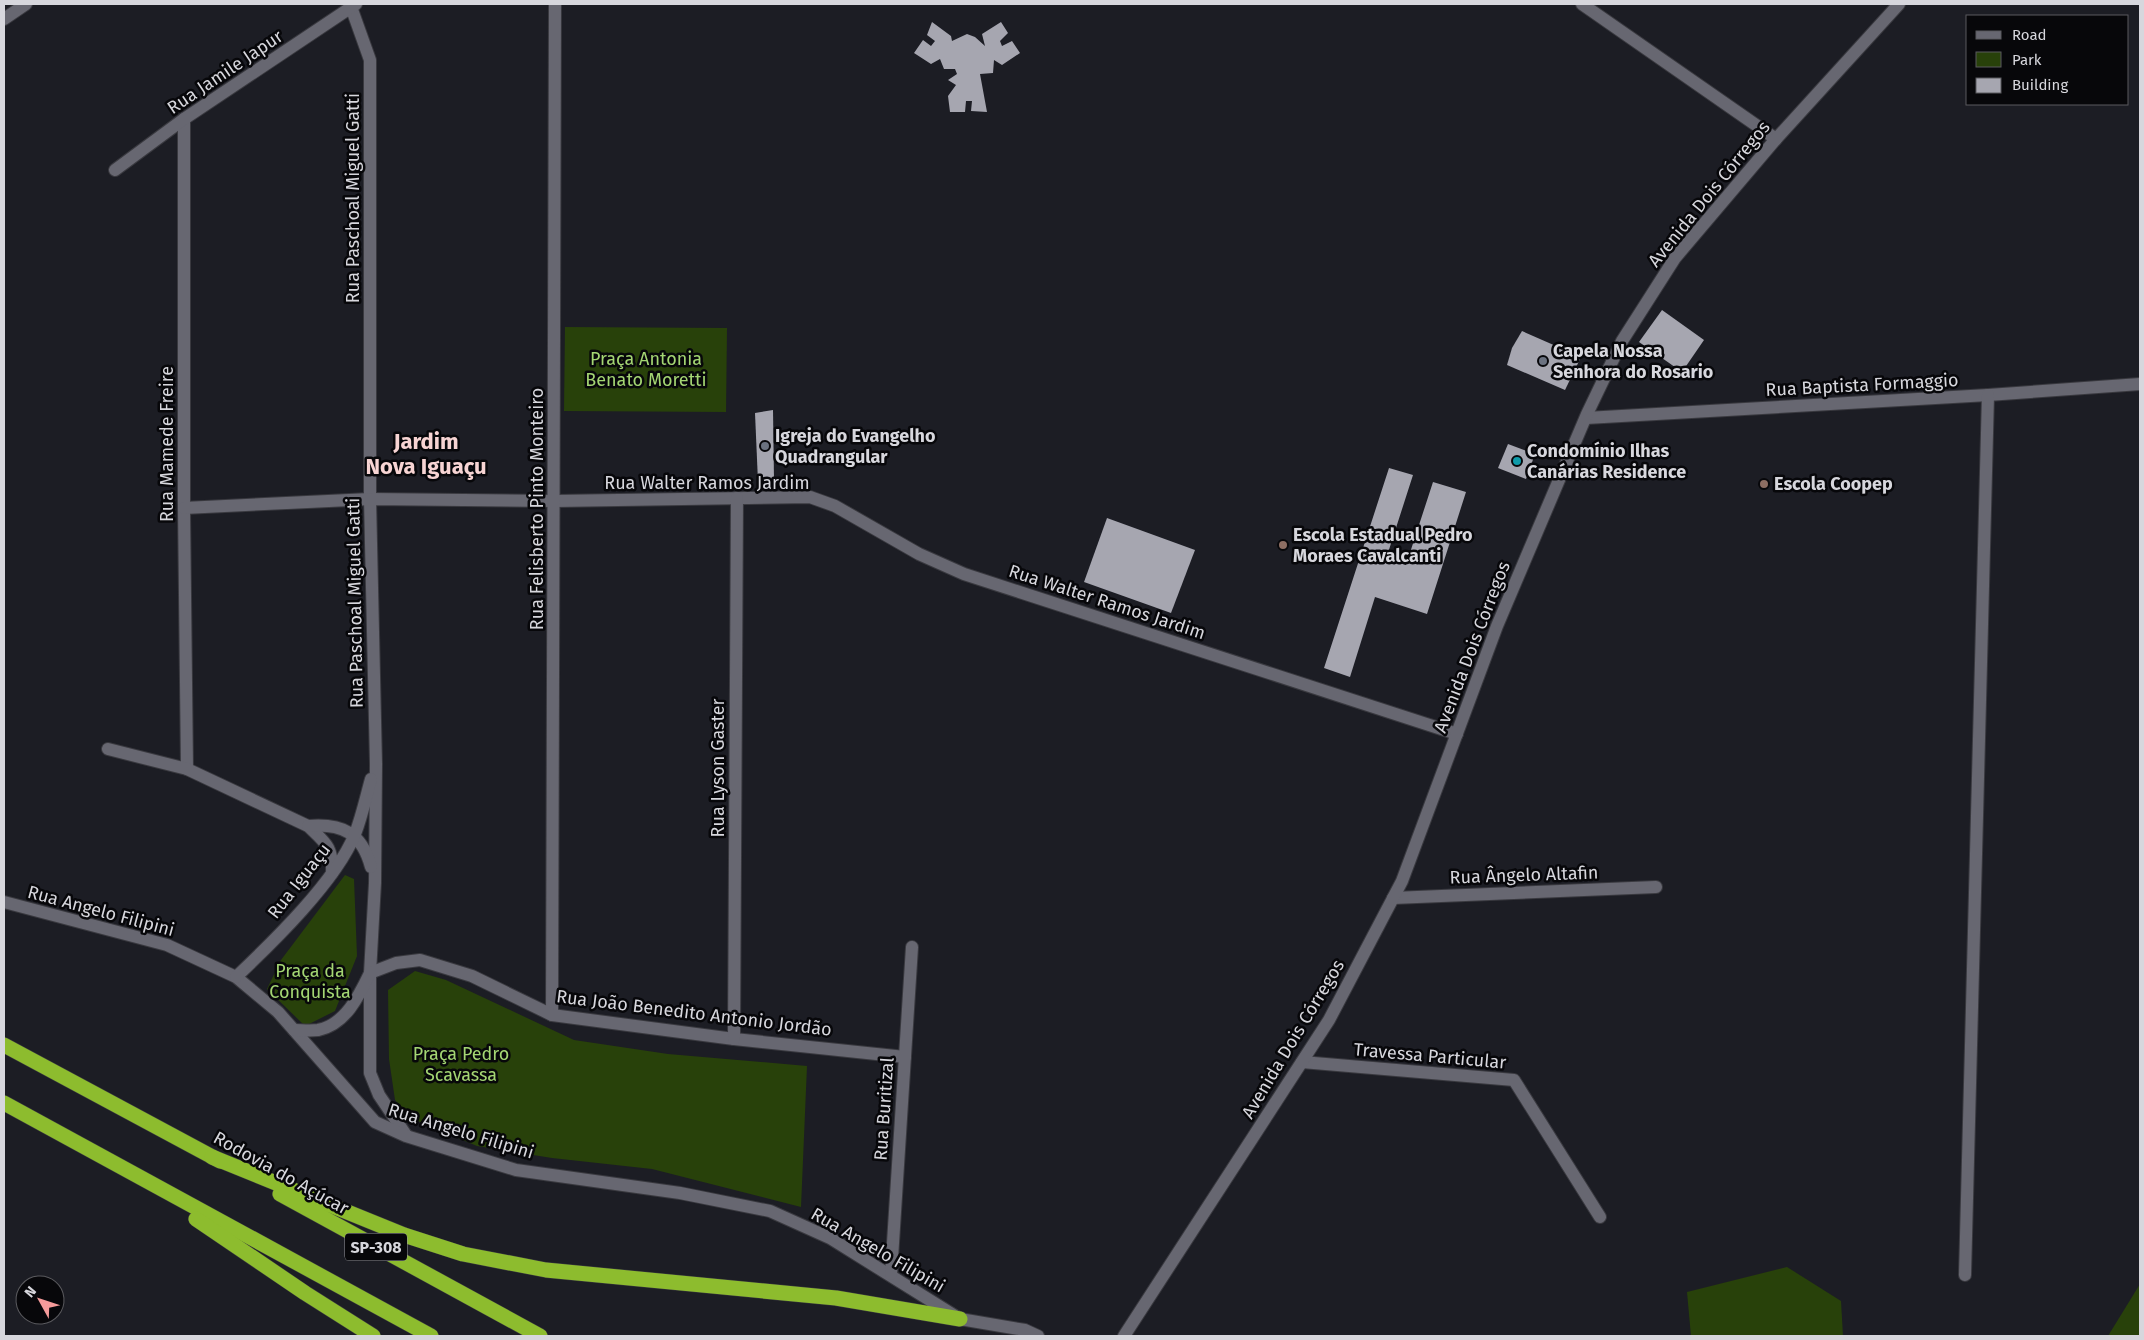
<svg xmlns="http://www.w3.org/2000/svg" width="2144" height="1340" font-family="'Fira Sans',sans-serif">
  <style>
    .green { fill: #28410a }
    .building { fill: #a6a6b0 }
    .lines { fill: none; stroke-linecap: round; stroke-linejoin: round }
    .minor-casing { stroke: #39393f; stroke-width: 14 }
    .highway-casing { stroke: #39393f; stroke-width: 16 }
    .minor { stroke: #676771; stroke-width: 12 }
    .highway { stroke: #8dbc2e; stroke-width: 15 }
    .worship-dot { fill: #6b7280; stroke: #07070a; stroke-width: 2 }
    .culture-dot { fill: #0f9aa8; stroke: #07070a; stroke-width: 2 }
    .education-dot { fill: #8d6e63; stroke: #07070a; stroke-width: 2 }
    .labels { text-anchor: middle; stroke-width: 5; stroke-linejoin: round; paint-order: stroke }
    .shield { fill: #07070a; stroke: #99999e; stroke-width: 1 }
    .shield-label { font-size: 16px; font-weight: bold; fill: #d7d7dd }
    .street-label { font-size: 18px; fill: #d7d7dd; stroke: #07070a }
    .poi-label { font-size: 18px; font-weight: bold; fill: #d7d7dd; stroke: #07070a; text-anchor: start }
    .park-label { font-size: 18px; fill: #a4d673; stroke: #07070a }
    .district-label { font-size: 22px; font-weight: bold; fill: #f7d4d3; stroke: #07070a }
  </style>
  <rect width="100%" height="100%" fill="#1c1d24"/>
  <!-- green -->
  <g class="green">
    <path d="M565 327 727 328 726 412 564 411Z"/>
    <path d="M345 875 354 879 357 956 335 1011 305 1026 267 989 281 960Z"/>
    <path d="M415 971 446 980 574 1040 668 1054 807 1066 801 1207 652 1169 552 1158 477 1146 413 1119 395 1100 389 1059 388 990Z"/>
    <path d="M1787 1267 1841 1301 1843 1336H1691L1687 1292Z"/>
    <path d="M2140 1284V1336H2108Z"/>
  </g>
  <!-- building -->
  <g class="building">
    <path d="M932 22 951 36 952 41 967 34 975 37 985 46 982 34 1001 22 1008 33 1000 41 1002 46 1012 41 1020 53 1002 65 994 60 993 73 980 74 987 112 971 111 972 101H966L965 112H950L948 96 956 85 948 80 957 74 955 69H944L940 59 931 64 914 53 923 40 931 46 935 41 927 35Z"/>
    <path d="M1662 310 1704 340 1682 372 1639 342Z"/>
    <path d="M1522 331 1581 357 1565 390 1507 365 1512 348Z"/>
    <path d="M773 410 774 480 758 482 755 413Z"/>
    <path d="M1508 444 1535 454 1526 479 1498 468Z"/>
    <path d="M1389 468 1413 475 1386 559 1406 565 1433 482 1466 492 1427 614 1375 597 1350 677 1324 668Z"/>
    <path d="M1107 518 1195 550 1171 613 1084 582Z"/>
  </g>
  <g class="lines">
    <!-- minor casing -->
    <g class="minor-casing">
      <g id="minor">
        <path d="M350 4 370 60V499L376 764 375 883 370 973V1073L379 1095 406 1135"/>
        <path d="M1582 4 1776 139"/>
        <path d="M4 19 26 4"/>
        <path d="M184 119V508L187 769"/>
        <path d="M115 170 184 119 356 4"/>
        <path d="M1586 418 1988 395 2140 384"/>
        <path d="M184 508 370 499 554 501 810 497 835 506 919 554 964 574 1457 734"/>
        <path d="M108 749 187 769 308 826C326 843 333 847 332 873"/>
        <path d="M308 826C342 823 362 833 371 867"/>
        <path d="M1393 898 1656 887"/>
        <path d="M4 902 167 945 236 977 278 1012 375 1122 406 1136 516 1170 680 1193 770 1211 830 1238 960 1319 1025 1330 1038 1336"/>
        <path d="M236 977C273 942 336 881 355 834 362 816 366 797 371 779"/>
        <path d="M552 1015 555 4"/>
        <path d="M294 1030C301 1030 310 1031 318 1030 345 1025 359 996 370 973L396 963 420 960 472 976 552 1015 734 1039 905 1057"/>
        <path d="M734 1039 737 498"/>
        <path d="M1302 1062 1514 1080 1600 1217"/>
        <path d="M891 1274 912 947"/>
        <path d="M1965 1275 1988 395"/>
        <path d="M1124 1336 1329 1020 1402 881 1497 626 1587 414 1622 341 1675 258 1776 139 1899 4"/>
      </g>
    </g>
    <!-- highway casing -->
    <g class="highway-casing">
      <g id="highway">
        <path d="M4 1045 220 1161"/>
        <path d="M4 1103 431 1336"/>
        <path d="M212 1157 404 1235 463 1254 546 1270 836 1298 960 1319"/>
        <path d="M280 1194 540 1336"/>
        <path d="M196 1219 305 1293 373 1336"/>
      </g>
    </g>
    <!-- minor -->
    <use href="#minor" class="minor"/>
    <!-- highway -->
    <use href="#highway" class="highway"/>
  </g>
  <!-- markers -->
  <g class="worship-dot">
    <circle cx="1543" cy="361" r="5"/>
    <circle cx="765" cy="446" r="5"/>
  </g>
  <circle class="culture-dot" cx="1517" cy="461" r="5"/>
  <g class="education-dot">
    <circle cx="1764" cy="484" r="5"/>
    <circle cx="1283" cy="545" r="5"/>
  </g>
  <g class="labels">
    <!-- shield labels -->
    <rect class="shield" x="345" y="1233.5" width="62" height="27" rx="4"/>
    <g class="shield-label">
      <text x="376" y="1253">SP-308</text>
    </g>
    <!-- street labels -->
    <g class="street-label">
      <text transform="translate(225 72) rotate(-34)" y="6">Rua Jamile Japur</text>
      <text transform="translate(1709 194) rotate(-51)" y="6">Avenida Dois Córregos</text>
      <text transform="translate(353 198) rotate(-90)" y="6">Rua Paschoal Miguel Gatti</text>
      <text transform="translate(1862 385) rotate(-3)" y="6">Rua Baptista Formaggio</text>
      <text transform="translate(167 444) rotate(-90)" y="6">Rua Mamede Freire</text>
      <text x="707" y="489">Rua Walter Ramos Jardim</text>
      <text transform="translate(537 509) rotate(-90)" y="6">Rua Felisberto Pinto Monteiro</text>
      <text transform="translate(1107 602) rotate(18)" y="6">Rua Walter Ramos Jardim</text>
      <text transform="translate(355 603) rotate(-91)" y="6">Rua Paschoal Miguel Gatti</text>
      <text transform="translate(1472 647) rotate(-69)" y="6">Avenida Dois Córregos</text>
      <text transform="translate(718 768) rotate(-90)" y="6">Rua Lyson Gaster</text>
      <text transform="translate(1524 875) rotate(-2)" y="6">Rua Ângelo Altafin</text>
      <text transform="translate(299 881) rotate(-52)" y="6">Rua Iguaçu</text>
      <text transform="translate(101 911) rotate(15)" y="6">Rua Angelo Filipini</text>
      <text transform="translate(694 1013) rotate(7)" y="6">Rua João Benedito Antonio Jordão</text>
      <text transform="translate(1293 1039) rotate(-59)" y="6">Avenida Dois Córregos</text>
      <text transform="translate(1430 1056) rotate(5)" y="6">Travessa Particular</text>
      <text transform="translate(884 1109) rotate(-86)" y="6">Rua Buritizal</text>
      <text transform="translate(461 1131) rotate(17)" y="6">Rua Angelo Filipini</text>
      <text transform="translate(281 1173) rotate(29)" y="6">Rodovia do Açúcar</text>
      <text transform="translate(878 1250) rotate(30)" y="6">Rua Angelo Filipini</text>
    </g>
    <!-- poi labels -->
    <g class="poi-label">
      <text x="1553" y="357">Capela Nossa<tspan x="1553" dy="21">Senhora do Rosario</tspan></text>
      <text x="775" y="442">Igreja do Evangelho<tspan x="775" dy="21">Quadrangular</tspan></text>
      <text x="1527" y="457">Condomínio Ilhas<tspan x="1527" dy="21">Canárias Residence</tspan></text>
      <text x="1774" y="490">Escola Coopep</text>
      <text x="1293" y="541">Escola Estadual Pedro<tspan x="1293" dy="21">Moraes Cavalcanti</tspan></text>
    </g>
    <!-- park labels -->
    <g class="park-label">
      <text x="646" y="365">Praça Antonia<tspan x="646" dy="21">Benato Moretti</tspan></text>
      <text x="310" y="977">Praça da<tspan x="310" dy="21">Conquista</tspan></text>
      <text x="461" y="1060">Praça Pedro<tspan x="461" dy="21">Scavassa</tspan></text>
    </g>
    <!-- district labels -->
    <g class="district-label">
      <text x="426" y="449">Jardim<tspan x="426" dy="25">Nova Iguaçu</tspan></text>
    </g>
  </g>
  <!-- border -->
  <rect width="2144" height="1340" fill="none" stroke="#d7d7dd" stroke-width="10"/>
  <!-- legend -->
  <rect x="1966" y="15" width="162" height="90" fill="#07070a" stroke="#5a5a5e"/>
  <rect x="1976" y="31" width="25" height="8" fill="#676771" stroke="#5a5a5e"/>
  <text x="2012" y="40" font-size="15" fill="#d7d7dd">Road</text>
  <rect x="1976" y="52" width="25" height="15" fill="#28410a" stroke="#5a5a5e"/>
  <text x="2012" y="65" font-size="15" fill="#d7d7dd">Park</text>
  <rect x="1976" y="78" width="25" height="15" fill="#a6a6b0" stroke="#5a5a5e"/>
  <text x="2012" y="90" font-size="15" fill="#d7d7dd">Building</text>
  <!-- north arrow -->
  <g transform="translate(40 1300) rotate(310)"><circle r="24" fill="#07070a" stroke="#5a5a5e"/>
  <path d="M0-4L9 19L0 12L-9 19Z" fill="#f59b9b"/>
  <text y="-8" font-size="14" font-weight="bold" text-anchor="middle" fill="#d7d7dd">N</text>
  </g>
</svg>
